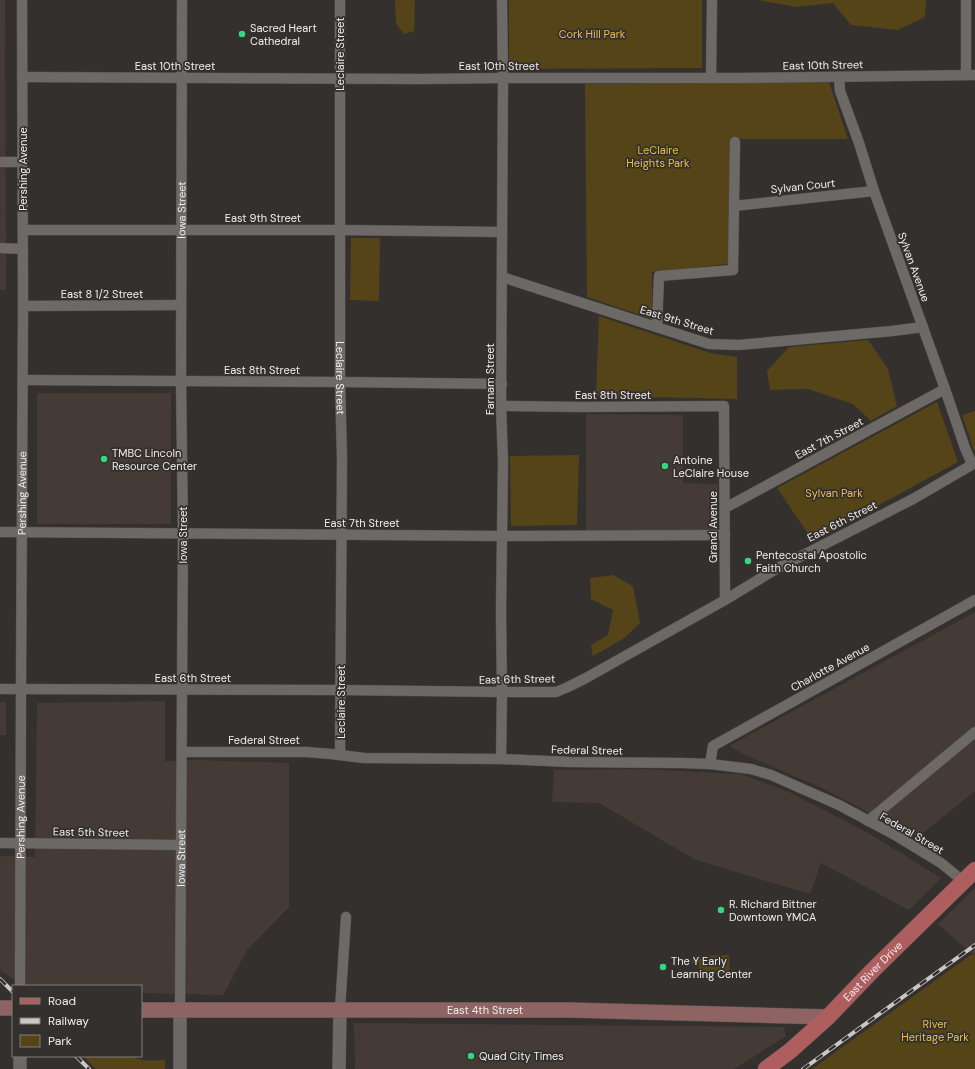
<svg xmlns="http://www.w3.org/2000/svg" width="975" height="1069" font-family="'DM Sans',sans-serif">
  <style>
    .built { fill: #443b37 }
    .green { fill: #554418 }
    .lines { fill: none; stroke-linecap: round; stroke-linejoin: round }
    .minor-casing { stroke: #524f4e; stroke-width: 11 }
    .tertiary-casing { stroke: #524f4e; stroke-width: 14 }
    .secondary-casing { stroke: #524f4e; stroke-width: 16 }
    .primary-casing { stroke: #524f4e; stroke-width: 17 }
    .minor { stroke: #6d6967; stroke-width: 10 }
    .tertiary { stroke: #6d6967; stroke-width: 13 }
    .secondary { stroke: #8e6364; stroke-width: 15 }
    .primary { stroke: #af5e60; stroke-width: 16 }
    .rail-casing { stroke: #cac8c7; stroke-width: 4 }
    .rail { stroke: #34302e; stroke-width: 2.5; stroke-dasharray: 8; stroke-linecap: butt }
    .poi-dot { fill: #33d881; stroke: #34302e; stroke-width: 1.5 }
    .labels { text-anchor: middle; stroke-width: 3.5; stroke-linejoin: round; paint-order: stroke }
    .poi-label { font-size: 11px; fill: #efedec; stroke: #34302e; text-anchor: start }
    .park-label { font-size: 11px; fill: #eabe4c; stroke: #34302e }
    .street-label { font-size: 11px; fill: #efedec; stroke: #34302e }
  </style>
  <rect width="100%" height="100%" fill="#34302e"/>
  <!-- built -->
  <g class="built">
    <path d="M0 0H5L6 290H0Z"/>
    <rect x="37" y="393" width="134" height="131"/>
    <path d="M586 414 683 415V483L718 484V530H586Z"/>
    <path d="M975 612V791L917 838 822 788 745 755 729 746Z"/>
    <path d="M165 701V761L196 760 289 763V907L247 950 223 995 141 993V986H26L2 972 0 969V856L35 857 37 703Z"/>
    <rect x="0" y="702" width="6" height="33"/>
    <path d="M641 769 741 774 789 792 870 834 941 878 909 910 821 863 810 894 696 860 599 803 552 802 554 770Z"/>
    <path d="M975 888V956L938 924Z"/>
    <path d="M354 1023 784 1027 786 1036 734 1069H355Z"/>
  </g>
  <!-- green -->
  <g class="green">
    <path d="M395 0H415L414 31 404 34 396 24Z"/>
    <path d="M509 0H702V68L509 69Z"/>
    <path d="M758 0H926L925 17 898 30 851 25 833 3 796 7Z"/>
    <path d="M829 82 848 139H731L728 264 652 272V319L587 297 585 84Z"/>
    <path d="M351 238H380L379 301 350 300Z"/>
    <path d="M599 316 710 353 737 357V399L596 396Z"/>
    <path d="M868 340 888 369 897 406 871 421 853 404 808 389 770 390 767 371 789 347Z"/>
    <path d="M937 402 958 462 813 541 777 488Z"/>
    <path d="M975 411V453L962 415Z"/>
    <path d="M579 455 577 525 511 526 510 456Z"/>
    <path d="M613 575 633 586 640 623 623 639 593 656 591 645 608 635 613 610 591 599 590 578Z"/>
    <path d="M972 954 975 956V1069H812Z"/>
    <path d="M729 955 730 974H699V963H692V956Z"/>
    <path d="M83 1056H132C141 1062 154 1060 165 1060V1069H96Z"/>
  </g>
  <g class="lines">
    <!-- minor casing -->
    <g class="minor-casing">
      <g id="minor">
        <path id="s1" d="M340 0V382L342 458 340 755"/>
        <path d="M966 0V75"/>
        <path d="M22 77 422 79 503 78H736L975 75"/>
        <path d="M839 77 840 91 859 143 874 191 945 389 965 448 972 464"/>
        <path d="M711 78 712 0"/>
        <path d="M0 162H23"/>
        <path d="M734 206 874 191"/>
        <path d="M23 230H340L502 232"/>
        <path d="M0 248 23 249"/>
        <path d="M502 277 709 344 739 345 892 331 923 327"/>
        <path d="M23 306 181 305"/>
        <path d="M657 327 659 276 733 270 735 142"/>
        <path d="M23 380 340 382 502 384"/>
        <path d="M501 406 582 407 724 406 725 600"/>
        <path d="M725 508 945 389"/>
        <path d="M0 532 502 536 725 535"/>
        <path d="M0 689 341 690 502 692H556L568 687 586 678 725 600 776 569 913 499 975 463"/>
        <path d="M182 752H306L331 754 364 758 501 759 570 762 682 763 710 764 751 769 771 775 839 805 895 835 941 863 963 881"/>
        <path d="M501 759 502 692 501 613 503 461 501 406 503 78 502 0"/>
        <path d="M710 764 713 746 975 600"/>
        <path d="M868 821 975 732"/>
        <path d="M0 843 181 845"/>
        <path id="s2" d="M20 986 21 689 23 306 22 0"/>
        <path d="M340 1009 346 917"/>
        <path id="s3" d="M180 1010 183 533 181 381 182 0"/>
      </g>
    </g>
    <!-- tertiary casing -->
    <g class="tertiary-casing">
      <g id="tertiary">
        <path d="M20 1056V1069"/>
        <path d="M180 1069V1010"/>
        <path d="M339 1069 340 1009"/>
      </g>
    </g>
    <!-- secondary casing -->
    <g class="secondary-casing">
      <g id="secondary">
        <path d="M0 1008H13"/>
        <path id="s4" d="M141 1010H569L828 1017"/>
      </g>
    </g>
    <!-- primary casing -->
    <g class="primary-casing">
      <g id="primary">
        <path id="s5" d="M766 1069 790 1051 828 1017 873 970 975 870"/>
      </g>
    </g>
    <!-- minor -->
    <use href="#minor" class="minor"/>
    <!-- tertiary -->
    <use href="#tertiary" class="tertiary"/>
    <!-- secondary -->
    <use href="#secondary" class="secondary"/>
    <!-- primary -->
    <use href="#primary" class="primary"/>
    <!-- rail casing -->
    <g class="rail-casing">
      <g id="rail">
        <path d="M0 979 13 992"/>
        <path d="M76 1056 89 1069"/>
        <path d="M803 1069 975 945"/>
      </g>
    </g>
    <!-- rail -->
    <use href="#rail" class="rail"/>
  </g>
  <!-- markers -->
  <g class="poi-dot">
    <circle cx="242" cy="34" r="4"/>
    <circle cx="104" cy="459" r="4"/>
    <circle cx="665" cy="466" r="4"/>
    <circle cx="748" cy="561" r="4"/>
    <circle cx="721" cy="910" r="4"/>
    <circle cx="663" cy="967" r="4"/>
    <circle cx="471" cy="1056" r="4"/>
  </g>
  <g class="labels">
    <!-- poi labels -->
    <g class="poi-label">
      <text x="250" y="32">Sacred Heart<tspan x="250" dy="13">Cathedral</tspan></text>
      <text x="112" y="457">TMBC Lincoln<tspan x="112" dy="13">Resource Center</tspan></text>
      <text x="673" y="464">Antoine<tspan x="673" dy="13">LeClaire House</tspan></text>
      <text x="756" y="559">Pentecostal Apostolic<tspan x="756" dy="13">Faith Church</tspan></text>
      <text x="729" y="908">R. Richard Bittner<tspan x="729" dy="13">Downtown YMCA</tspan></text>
      <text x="671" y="965">The Y Early<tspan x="671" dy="13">Learning Center</tspan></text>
      <text x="479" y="1060">Quad City Times</text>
    </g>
    <!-- park labels -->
    <g class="park-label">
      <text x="592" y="38">Cork Hill Park</text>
      <text x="658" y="154">LeClaire<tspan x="658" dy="13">Heights Park</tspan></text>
      <text x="834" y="497">Sylvan Park</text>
      <text x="935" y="1028">River<tspan x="935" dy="13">Heritage Park</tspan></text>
    </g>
    <!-- street labels -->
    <g class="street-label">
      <text transform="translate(340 54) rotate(-90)" y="4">Leclaire Street</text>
      <text transform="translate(823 65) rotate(-1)" y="4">East 10th Street</text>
      <text x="175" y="70">East 10th Street</text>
      <text x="499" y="70">East 10th Street</text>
      <text transform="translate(23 169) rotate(-90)" y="4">Pershing Avenue</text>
      <text transform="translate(803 186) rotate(-6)" y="4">Sylvan Court</text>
      <text dy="4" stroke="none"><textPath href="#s3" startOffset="800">Iowa Street</textPath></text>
      <text x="263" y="222">East 9th Street</text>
      <text transform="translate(914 267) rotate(70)" y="4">Sylvan Avenue</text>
      <text x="102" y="298">East 8 1/2 Street</text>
      <text transform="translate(677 320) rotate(17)" y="4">East 9th Street</text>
      <text x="262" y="374">East 8th Street</text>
      <text dy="4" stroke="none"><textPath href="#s1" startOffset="378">Leclaire Street</textPath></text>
      <text transform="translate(490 379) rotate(-90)" y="4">Farnam Street</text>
      <text x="613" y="399">East 8th Street</text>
      <text transform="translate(829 438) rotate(-28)" y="4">East 7th Street</text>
      <text dy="4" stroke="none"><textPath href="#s2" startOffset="493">Pershing Avenue</textPath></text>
      <text transform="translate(842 521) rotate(-27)" y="4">East 6th Street</text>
      <text x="362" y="527">East 7th Street</text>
      <text transform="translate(713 527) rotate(-90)" y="4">Grand Avenue</text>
      <text transform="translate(183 535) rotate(-90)" y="4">Iowa Street</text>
      <text transform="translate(830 667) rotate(-29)" y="4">Charlotte Avenue</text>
      <text x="193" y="682">East 6th Street</text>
      <text transform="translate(517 679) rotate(-1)" y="4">East 6th Street</text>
      <text transform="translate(341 702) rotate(-90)" y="4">Leclaire Street</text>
      <text x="264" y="744">Federal Street</text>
      <text transform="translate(587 750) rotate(1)" y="4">Federal Street</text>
      <text dy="4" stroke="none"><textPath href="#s2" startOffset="169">Pershing Avenue</textPath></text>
      <text transform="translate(91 832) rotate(1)" y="4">East 5th Street</text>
      <text transform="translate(912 833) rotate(30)" y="4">Federal Street</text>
      <text dy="4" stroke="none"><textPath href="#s3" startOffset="152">Iowa Street</textPath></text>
      <text dy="4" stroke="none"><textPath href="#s5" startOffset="145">East River Drive</textPath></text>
      <text dy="4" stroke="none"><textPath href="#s4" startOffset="344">East 4th Street</textPath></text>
    </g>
  </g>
  <!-- legend -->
  <rect x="12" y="985" width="130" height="72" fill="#34302e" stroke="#7f7c7a"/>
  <rect x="20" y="998" width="20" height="6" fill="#af5e60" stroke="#7f7c7a"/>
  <text x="48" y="1005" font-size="12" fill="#efedec">Road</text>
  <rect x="20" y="1018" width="20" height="6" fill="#cac8c7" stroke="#7f7c7a"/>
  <text x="48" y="1025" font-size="12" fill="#efedec">Railway</text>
  <rect x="20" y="1035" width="20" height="12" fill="#554418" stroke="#7f7c7a"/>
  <text x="48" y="1045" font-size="12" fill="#efedec">Park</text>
</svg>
